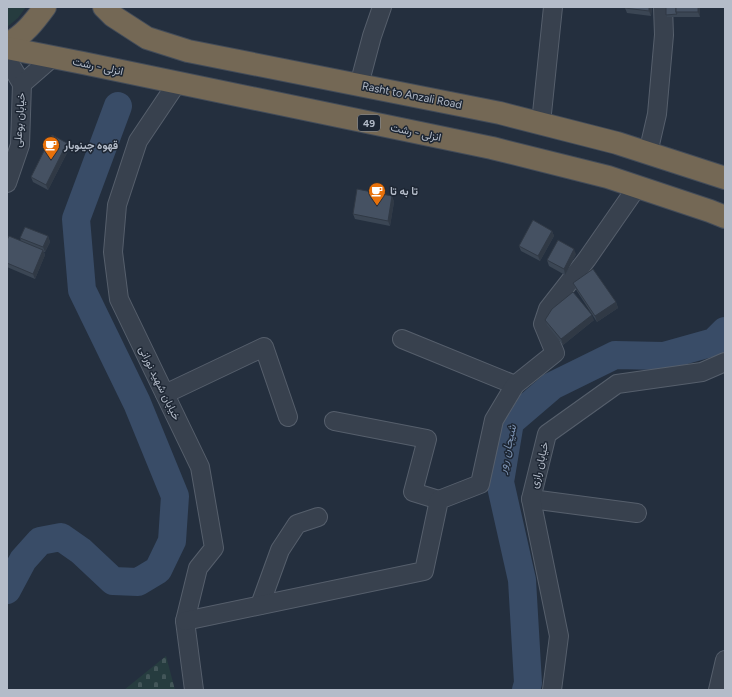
<svg xmlns="http://www.w3.org/2000/svg" width="732" height="697" font-family="Figtree,Vazirmatn,sans-serif">
  <style>
    .grass { fill: #263c3f }
    .cemetery { fill: url(#cemetery-stones) }
    .lines { fill: none; stroke-linecap: round; stroke-linejoin: round }
    .river { stroke: #394c67; stroke-width: 28 }
    .minor-casing { stroke: #565f6c; stroke-width: 20 }
    .highway-casing { stroke: #434c59; stroke-width: 24 }
    .minor { stroke: #38414e; stroke-width: 18 }
    .highway { stroke: #746855; stroke-width: 22 }
    .wall { fill: #3b4654 }
    .shaded-wall { fill: #303945 }
    .building { fill: #455162; stroke: #303945 }
    .labels { text-anchor: middle; stroke-width: 3; stroke-linejoin: round; paint-order: stroke }
    .shield { fill: #1d2633; stroke: #878f9c; stroke-width: 1 }
    .shield-label { font-size: 10px; font-weight: bold; fill: #b4bcc9 }
    .street-label { font-size: 11px; fill: #b4bcc9; stroke: #1d2633 }
    .poi-label { font-size: 11px; font-weight: bold; fill: #b4bcc9; stroke: #1d2633; text-anchor: start }
    .water-label { font-size: 12px; font-style: italic; fill: #7c92b1; stroke: #1d2633 }
  </style>
  <defs>
    <pattern id="cemetery-stones" width="16" height="16" patternUnits="userSpaceOnUse"><rect width="16" height="16" fill="#263c3f"/><path d="M2 7V4a2 2 0 0 1 4 0v3zM10 15v-3a2 2 0 0 1 4 0v3z" fill="#435659"/></pattern>
  </defs>
  <rect width="100%" height="100%" fill="#242f3e"/>
  <!-- grass -->
  <path class="grass" d="M7 7H26L18 18 7 27Z"/>
  <!-- cemetery -->
  <path class="cemetery" d="M166 656 175 690H124Z"/>
  <g class="lines">
    <!-- river -->
    <g class="river">
      <path d="M7 590 23 560 40 541 61 537 81 551 113 581 138 582 158 570 172 541 175 496 137 403 82 290 76 219 118 106"/>
      <path d="M526 690 528 683 522 580 500 482 510 422 552 386 615 355 664 356 714 342 725 331"/>
    </g>
    <!-- minor casing -->
    <g class="minor-casing">
      <g id="minor">
        <path d="M7 59 22 84 20 145 7 183"/>
        <path d="M177 83 138 141 117 205 113 252 119 299 200 467 214 548 198 568 185 621 194 690"/>
        <path d="M22 84 53 57"/>
        <path d="M359 85 372 36 382 7"/>
        <path d="M541 123 553 7"/>
        <path d="M648 153 657 114 664 35 663 7"/>
        <path d="M402 339 515 385"/>
        <path d="M165 394 264 347 288 417"/>
        <path d="M334 421 427 439 413 492 439 500"/>
        <path d="M531 499 637 513"/>
        <path d="M260 605 280 550 297 524 318 517"/>
        <path d="M185 621 424 571 439 500 480 484 494 420 515 385 555 353 543 324 548 309 587 259 637 187"/>
        <path d="M552 690 559 636 531 499 547 434 617 384 702 372 725 362"/>
        <path d="M718 690 725 660"/>
      </g>
    </g>
    <!-- highway casing -->
    <g class="highway-casing">
      <g id="highway">
        <path d="M104 7 113 16 147 38 188 51 500 113 617 143 725 178"/>
        <path d="M7 44C24 35 34 22 45 7"/>
        <path d="M7 48 83 63 492 148 608 177 710 211 725 217"/>
      </g>
    </g>
    <!-- minor -->
    <use href="#minor" class="minor"/>
    <!-- highway -->
    <use href="#highway" class="highway"/>
  </g>
  <!-- wall -->
  <g class="wall">
    <path d="M652 7 651 16 627 13 625 8Z"/>
    <path d="M666 7H700V17H667L666 15Z"/>
    <path d="M67 143 69 149 48 190 33 182 31 177Z"/>
    <path d="M392 196 394 202 390 226 355 219 353 214Z"/>
    <path d="M552 231 554 236 540 261 521 251 519 246Z"/>
    <path d="M48 236 50 242 45 252H44L45 255 35 279 7 267V240L21 241 20 238Z"/>
    <path d="M576 254 565 275 549 266 547 260Z"/>
    <path d="M573 283 616 302 618 308 597 322 575 288Z"/>
    <path d="M545 320H594L563 345 547 325Z"/>
  </g>
  <!-- shaded-wall -->
  <g class="shaded-wall">
    <path d="M649 7H652L651 16 649 11Z"/>
    <path d="M698 7H700V17L698 12Z"/>
    <path d="M67 143 69 149 48 190 46 185Z"/>
    <path d="M392 196 394 202 390 226 388 221Z"/>
    <path d="M552 231 554 236 540 261 538 256Z"/>
    <path d="M48 236 50 242 45 252 43 247Z"/>
    <path d="M574 249 576 254 565 275 564 269Z"/>
    <path d="M43 250 45 255 35 279 33 274Z"/>
    <path d="M616 302 618 308 597 322 595 316Z"/>
    <path d="M592 315 594 320 563 345 561 339Z"/>
  </g>
  <!-- building -->
  <g class="building">
    <path d="M626 7H649V11L625 8Z"/>
    <path d="M666 7H676V12L677 14 666 15Z"/>
    <rect x="676" y="7" width="22" height="5"/>
    <path d="M52 135 67 143 46 185 31 177Z"/>
    <path d="M357 189 392 196 388 221 353 214Z"/>
    <path d="M533 220 552 231 538 256 519 246Z"/>
    <path d="M25 227 48 236 43 247 20 238Z"/>
    <path d="M9 236 43 250 33 274 7 263V240Z"/>
    <path d="M558 240 574 249 564 269 547 260Z"/>
    <path d="M593 269 616 302 595 316 573 283Z"/>
    <path d="M573 292 592 315 561 339 545 320 552 309Z"/>
  </g>
  <!-- icons -->
  <defs>
    <g id="cafe-pin" transform="scale(0.9)"><path d="M0 17L-7.5 6A9.5 9.5 0 1 1 7.5 6Z" fill="#e8710a" stroke="#1d2633"/><path d="M-5.5-4.5H6V0H3Q3 3.5 0 3.5H-2.5Q-5.5 3.5-5.5 0ZM3-3.2v2h1.7v-2ZM-6 4.5H4V6H-6Z" fill="#fff"/></g>
  </defs>
  <g fill-rule="evenodd">
    <use href="#cafe-pin" x="51" y="145"/>
    <use href="#cafe-pin" x="377" y="191"/>
  </g>
  <g class="labels">
    <!-- shield labels -->
    <rect class="shield" x="358" y="115" width="22" height="16" rx="3"/>
    <g class="shield-label">
      <text x="369" y="127">49</text>
    </g>
    <!-- street labels -->
    <g class="street-label">
      <text transform="translate(98 66) rotate(12)" y="4">انزلی - رشت</text>
      <text transform="translate(412 95) rotate(11)" y="4">Rasht to Anzali Road</text>
      <text transform="translate(19 120) rotate(-86)" y="4">خیابان بوعلی</text>
      <text transform="translate(416 132) rotate(12)" y="4">انزلی - رشت</text>
      <text transform="translate(160 383) rotate(64)" y="4">خیابان شهید نورانی</text>
      <text transform="translate(539 465) rotate(-76)" y="4">خیابان رازی</text>
    </g>
    <!-- poi labels -->
    <g class="poi-label">
      <text x="64" y="149">قهوه چینوبار</text>
      <text x="390" y="195">تا به تا</text>
    </g>
    <!-- water labels -->
    <g class="water-label">
      <text transform="translate(507 449) rotate(-77)" y="4">شیجان رور</text>
    </g>
  </g>
  <!-- border -->
  <rect width="732" height="697" fill="none" stroke="#b4bcc9" stroke-width="16"/>
</svg>
